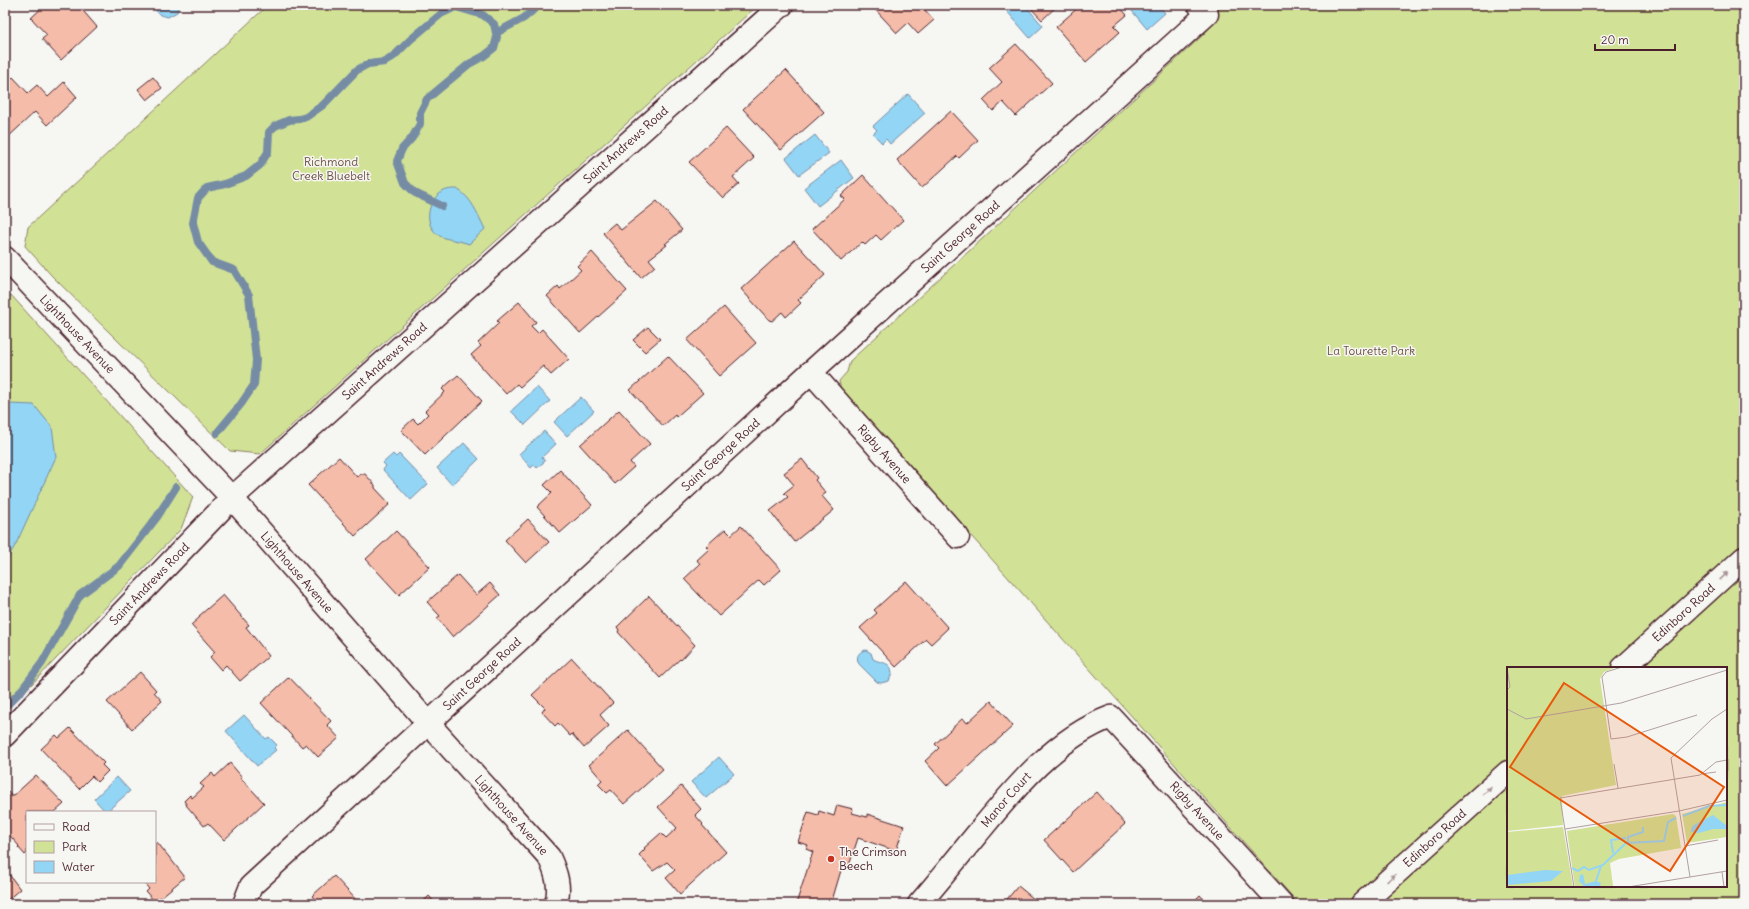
<svg xmlns="http://www.w3.org/2000/svg" width="1749" height="909" font-family="Delius,sans-serif">
  <style>
    .green { fill: #d1e296; stroke: #8e8060; fill-rule: evenodd }
    .water { fill: #93d5f5; stroke: #768ca4 }
    .lines { fill: none; stroke-linecap: round; stroke-linejoin: round }
    .stream { stroke: #768ca4; stroke-width: 8 }
    .building { fill: #f4bca9; stroke: #4a1f2b }
    .minor-casing { stroke: #4a1f2b; stroke-width: 25 }
    .minor { stroke: #f6f6f2; stroke-width: 22 }
    .oneway { fill: #a99598 }
    .poi-dot { fill: #c8321e; stroke: #f6f6f2; stroke-width: 1.5 }
    .labels { text-anchor: middle; stroke-width: 3; stroke-linejoin: round; paint-order: stroke }
    .street-label { font-size: 12px; fill: #4a1f2b; stroke: #f6f6f2 }
    .park-label { font-size: 12px; fill: #6c5046; stroke: #f6f6f2 }
    .poi-label { font-size: 12px; fill: #4a1f2b; stroke: #f6f6f2; text-anchor: start }
    .inset-river { fill: none; stroke: #93d5f5; stroke-width: 2 }
    .inset-road { fill: none; stroke: #b1a0a2; stroke-width: 1 }
    .view { fill: #e8590c; fill-opacity: 0.15; stroke: #e8590c; stroke-width: 2 }
    .inset-edge { fill: none; stroke: #4a1f2b; stroke-width: 2 }
  </style>
  <rect width="100%" height="100%" fill="#f6f6f2"/>
  <filter id="ink" filterUnits="userSpaceOnUse"><feTurbulence type="fractalNoise" baseFrequency=".025" numOctaves="2"/><feDisplacementMap in="SourceGraphic" scale="8" xChannelSelector="R" yChannelSelector="G"/><feConvolveMatrix kernelMatrix="1 2 1 2 8 2 1 2 1" color-interpolation-filters="sRGB"/></filter>
  <g filter="url(#ink)">
    <!-- green -->
    <g class="green">
      <path d="M268 5H758L260 454 230 451 52 276 25 246 28 227Z"/>
      <path d="M1217 5H1744V904H1299L841 390 839 381 847 372 850 361 1204 34 1217 19ZM1508 668H1726V886H1508Z"/>
      <path d="M11 295 193 497 181 529 5 712V301Z"/>
    </g>
    <!-- water -->
    <g class="water">
      <path d="M151 5H179L177 12 168 17 160 15Z"/>
      <path d="M1009 5H1025L1043 26 1030 38 1005 9Z"/>
      <path d="M1127 5H1158L1165 13 1147 29Z"/>
      <path d="M908 94 925 113 890 144 886 139 882 143 873 134 877 130 873 126Z"/>
      <path d="M815 135 829 153 799 175 786 158Z"/>
      <path d="M841 160 854 178 818 206 804 188Z"/>
      <path d="M457 189C472 198 477 213 485 229L469 244C459 240 444 240 437 234 423 223 428 200 442 192 447 189 452 189 457 189Z"/>
      <path d="M537 387 550 401 525 425 511 411Z"/>
      <path d="M581 397 594 411 567 436 554 422Z"/>
      <path d="M9 404 34 405 52 427 56 457 16 544 5 563V406Z"/>
      <path d="M544 431 556 444 542 457 545 461 537 468 534 465 531 468 519 454Z"/>
      <path d="M464 443 479 459 452 485 437 468Z"/>
      <path d="M393 454 396 457 399 454 428 484 411 500 383 470 386 466 383 463Z"/>
      <path d="M866 650 871 653 873 659C882 664 891 661 892 673L889 681 881 683 877 682 859 664C855 657 859 651 866 650Z"/>
      <path d="M244 715 266 739 269 737 277 745 274 748 276 750 257 766 226 731Z"/>
      <path d="M719 757 734 774 706 798 691 782Z"/>
      <path d="M117 777 130 791 106 812 94 799Z"/>
    </g>
    <g class="lines">
      <!-- stream -->
      <g class="stream">
        <path d="M496 33 524 18 539 5"/>
        <path d="M442 206 415 193 405 183 397 161 402 149 412 138 420 124V113L427 99 469 64 484 56 494 48 497 37 494 24 483 15 456 7"/>
        <path d="M217 433 241 404 254 385 256 360 249 295 234 270 212 262 198 242 193 223 198 198 207 188 225 184 246 176 260 165 268 152 269 132 275 126 289 120 299 119 306 117 323 105 357 70 368 64 385 62 394 56 410 40 441 14 460 5"/>
        <path d="M5 707 21 691 42 663 80 595 119 566 157 517 176 487"/>
      </g>
    </g>
    <!-- building -->
    <g class="building">
      <path d="M45 5H78L97 27 61 60 42 39 47 35 31 18Z"/>
      <path d="M871 5H928L924 9 934 20 918 34 908 23 897 33Z"/>
      <path d="M1028 5H1058L1042 20Z"/>
      <path d="M1081 5H1118L1127 15 1114 26 1120 32 1086 62 1056 27Z"/>
      <path d="M1016 44 1052 83 1016 116 1003 102 993 111 983 100 1002 82 989 68Z"/>
      <path d="M786 70 824 112 781 150 743 109Z"/>
      <path d="M13 77 28 93 37 85 48 97 64 82 77 97 47 125 35 112 5 140V80L7 82Z"/>
      <path d="M153 77 162 88 147 100 138 89Z"/>
      <path d="M951 111 978 140 959 158 957 156 922 188 897 160Z"/>
      <path d="M726 128 754 158 733 177 739 184 723 198 689 162Z"/>
      <path d="M863 175 903 220 881 240 876 235 865 245 862 242 841 261 812 229 845 199 841 196Z"/>
      <path d="M657 201 682 230 665 244 667 245 649 259 655 266 641 278 603 233 615 223 621 230Z"/>
      <path d="M794 241 825 275 798 300 801 303 786 317 782 312 772 321 769 320 741 289Z"/>
      <path d="M592 252 627 291 580 333 547 296 558 286 560 289 581 270 577 266Z"/>
      <path d="M519 302 536 322 531 326 538 333 542 329 569 359 551 375 543 366 520 387 517 384 506 394 471 355 481 346 478 343 499 323 497 321Z"/>
      <path d="M724 307 756 343 719 376 687 340Z"/>
      <path d="M648 327 660 339 645 352 633 340Z"/>
      <path d="M668 356 703 393 676 417 675 415 663 426 630 390Z"/>
      <path d="M458 375 482 401 425 455 401 430 413 419 418 424 428 414 425 411 445 392 442 389Z"/>
      <path d="M619 410 650 444 630 462 634 467 615 484 580 445Z"/>
      <path d="M339 457 357 477 361 474H365L375 485V488L390 504 355 536 308 485Z"/>
      <path d="M802 459 817 478 815 480 826 493 822 496 834 510 794 542 770 511 788 497 784 493 794 485 784 473Z"/>
      <path d="M560 470 592 505 560 533 537 507 552 493 544 485Z"/>
      <path d="M528 519 549 542 526 563 505 540Z"/>
      <path d="M741 526 781 570 764 585 759 580 719 616 684 579 700 564 697 560 709 549 706 546 725 529 731 535Z"/>
      <path d="M396 531 430 567 399 595 366 559Z"/>
      <path d="M458 575 476 595 490 583 500 595 453 637 437 618 440 616 427 602Z"/>
      <path d="M906 581 948 628 931 644 926 639 896 667 860 628 877 613 874 610Z"/>
      <path d="M223 595 249 625 246 627 269 656 240 681 226 665 221 670 210 657 215 652 191 625 200 617 199 616Z"/>
      <path d="M649 596 695 645 681 660 680 659 660 678 618 632 619 630 617 627Z"/>
      <path d="M572 658 613 703 600 715 609 726 584 748 572 734 570 736 558 723 555 726 542 712 545 708 532 695Z"/>
      <path d="M140 672 156 690 154 692 162 701 132 729 107 702Z"/>
      <path d="M289 677 331 721 327 725 339 738 318 757 306 744 302 747 261 703Z"/>
      <path d="M991 701 1013 726 947 786 925 761 939 748 935 744 963 718 967 723Z"/>
      <path d="M70 728 104 763 102 765 108 771 97 782 92 776 79 789 41 749 56 735 59 738Z"/>
      <path d="M628 730 663 769 624 804 611 790 607 793 598 784 602 780 589 765Z"/>
      <path d="M230 763 242 777 241 778 264 803 224 840 208 823 204 826 186 805H187L184 801 190 795 192 798 204 787 200 784 212 773 215 777Z"/>
      <path d="M36 775 64 804 55 812H27V853L25 855 18 847 19 846 5 830V795L8 792 12 797Z"/>
      <path d="M681 786 701 809 695 815 703 824 702 825 726 852 680 894 666 878 675 870 667 862 653 871 639 855 645 849 644 848 661 833 666 838 677 828 658 807Z"/>
      <path d="M1097 792 1125 824 1073 872 1044 840Z"/>
      <path d="M837 805 853 809 852 813 867 817V814L904 826 896 851 858 838 848 869 842 867 831 904H796L813 852 806 849 808 845 798 842 808 812 818 815 819 811 834 816Z"/>
      <path d="M157 842 185 877 155 902 146 892 149 889 143 882H155V844Z"/>
      <path d="M5 869 20 889 5 902Z"/>
      <path d="M334 876 360 904H319L312 896Z"/>
      <path d="M1018 886 1040 904H1003Z"/>
      <path d="M1200 895 1208 904H1191Z"/>
      <path d="M429 896 436 904H420L427 898Z"/>
    </g>
    <g class="lines">
      <!-- minor casing -->
      <g class="minor-casing">
        <g id="minor">
          <path id="s1" d="M5 258 232 498 428 723 549 857C556 872 561 887 556 904"/>
          <path id="s2" d="M811 372 958 537"/>
          <path id="s3" d="M1623 668 1744 558"/>
          <path id="s4" d="M5 735 232 498 782 5"/>
          <path id="s5" d="M244 904 251 886 811 372 1207 14 1199 5"/>
          <path id="s6" d="M919 904C939 881 958 857 977 834 1014 789 1055 738 1111 717L1282 904"/>
          <path id="s7" d="M1362 904 1508 772"/>
        </g>
      </g>
      <!-- minor -->
      <use href="#minor" class="minor"/>
    </g>
    <!-- one-way arrows -->
    <defs><path id="oneway-solid" d="M-6-.8H1V-3.2L6.5 0L1 3.2V.8H-6Z"/></defs>
    <g class="oneway">
      <use href="#oneway-solid" transform="translate(1724 576) rotate(-43)"/>
      <use href="#oneway-solid" transform="translate(1487 791) rotate(-42)"/>
      <use href="#oneway-solid" transform="translate(1391 878) rotate(-42)"/>
    </g>
  </g>
  <!-- markers -->
  <circle class="poi-dot" cx="831" cy="859" r="4"/>
  <g class="labels">
    <!-- street labels -->
    <g class="street-label">
      <text dy="4" stroke="none"><textPath href="#s4" startOffset="857">Saint Andrews Road</textPath></text>
      <text dy="4" stroke="none"><textPath href="#s5" startOffset="981">Saint George Road</textPath></text>
      <text dy="4" stroke="none"><textPath href="#s1" startOffset="105">Lighthouse Avenue</textPath></text>
      <text dy="4" stroke="none"><textPath href="#s4" startOffset="533">Saint Andrews Road</textPath></text>
      <text dy="4" stroke="none"><textPath href="#s2" startOffset="110">Rigby Avenue</textPath></text>
      <text dy="4" stroke="none"><textPath href="#s5" startOffset="657">Saint George Road</textPath></text>
      <text dy="4" stroke="none"><textPath href="#s1" startOffset="429">Lighthouse Avenue</textPath></text>
      <text dy="4" stroke="none"><textPath href="#s4" startOffset="209">Saint Andrews Road</textPath></text>
      <text dy="4" stroke="none"><textPath href="#s3" startOffset="82">Edinboro Road</textPath></text>
      <text dy="4" stroke="none"><textPath href="#s5" startOffset="333">Saint George Road</textPath></text>
      <text dy="4" stroke="none"><textPath href="#s6" startOffset="136">Manor Court</textPath></text>
      <text dy="4" stroke="none"><textPath href="#s6" startOffset="398">Rigby Avenue</textPath></text>
      <text dy="4" stroke="none"><textPath href="#s1" startOffset="753">Lighthouse Avenue</textPath></text>
      <text dy="4" stroke="none"><textPath href="#s7" startOffset="98">Edinboro Road</textPath></text>
    </g>
    <!-- park labels -->
    <g class="park-label">
      <text x="331" y="166">Richmond<tspan x="331" dy="14">Creek Bluebelt</tspan></text>
      <text x="1371" y="355">La Tourette Park</text>
    </g>
    <!-- poi labels -->
    <g class="poi-label">
      <text x="839" y="856">The Crimson<tspan x="839" dy="14">Beech</tspan></text>
    </g>
  </g>
  <!-- overview -->
  <g transform="translate(1507 667)">
    <rect width="220" height="220" fill="#f6f6f2"/>
    <path d="M0 0H110L97 5 93 12 109 118 55 129 56 158 0 164ZM220 135V170L180 176 175 147ZM166 147 169 149 174 181 112 192 103 196 106 219 68 220 60 164ZM56 160 66 220H0V165Z" fill="#d1e296"/>
    <path d="M206 148 220 159V162H206L192 166 184 165 185 159ZM38 203 56 204 44 214 0 218V208ZM76 207 78 217 89 214 94 216 93 219 78 220 72 214 73 208Z" fill="#93d5f5"/>
    <path class="inset-river" d="M176 149 202 139 220 138M121 175V170L136 165V160M106 186 104 173 119 171M65 201 71 204 77 200 82 203 96 198 119 176 157 174 161 155 169 151M89 214 94 199"/>
    <path class="inset-road" d="M115 0 99 5 95 10 104 72 120 70 190 48M0 23 3 20 0 0M0 42 19 52 114 36 220 3M107 97 111 121M194 107 209 105M58 162 172 144 220 133M178 179 211 173M215 205 217 220M183 210 164 91 205 52 220 42M67 220 53 131 193 108 209 95 220 93M121 220 220 204"/>
    <path class="view" d="M57 16 217 120 163 204 3 100Z"/>
    <rect width="220" height="220" class="inset-edge"/>
  </g>
  <!-- margin -->
  <rect width="1749" height="909" fill="none" stroke="#f6f6f2" stroke-width="20"/>
  <rect x="10" y="10" width="1729" height="889" fill="none" stroke="#4a1f2b" stroke-width="1.5" filter="url(#ink)"/>
  <!-- legend -->
  <rect x="26" y="811" width="130" height="72" fill="#f6f6f2" stroke="#b1a0a2"/>
  <rect x="34" y="824" width="20" height="6" fill="#f6f6f2" stroke="#b1a0a2"/>
  <text x="62" y="831" font-size="12" fill="#4a1f2b">Road</text>
  <rect x="34" y="841" width="20" height="12" fill="#d1e296" stroke="#b1a0a2"/>
  <text x="62" y="851" font-size="12" fill="#4a1f2b">Park</text>
  <rect x="34" y="861" width="20" height="12" fill="#93d5f5" stroke="#b1a0a2"/>
  <text x="62" y="871" font-size="12" fill="#4a1f2b">Water</text>
  <!-- scale -->
  <path d="M1595 44v6h80v-6" fill="none" stroke="#4a1f2b" stroke-width="2"/>
  <text x="1601" y="44" font-size="12" fill="#4a1f2b" stroke="#f6f6f2" stroke-width="3" paint-order="stroke">20 m</text>
</svg>
